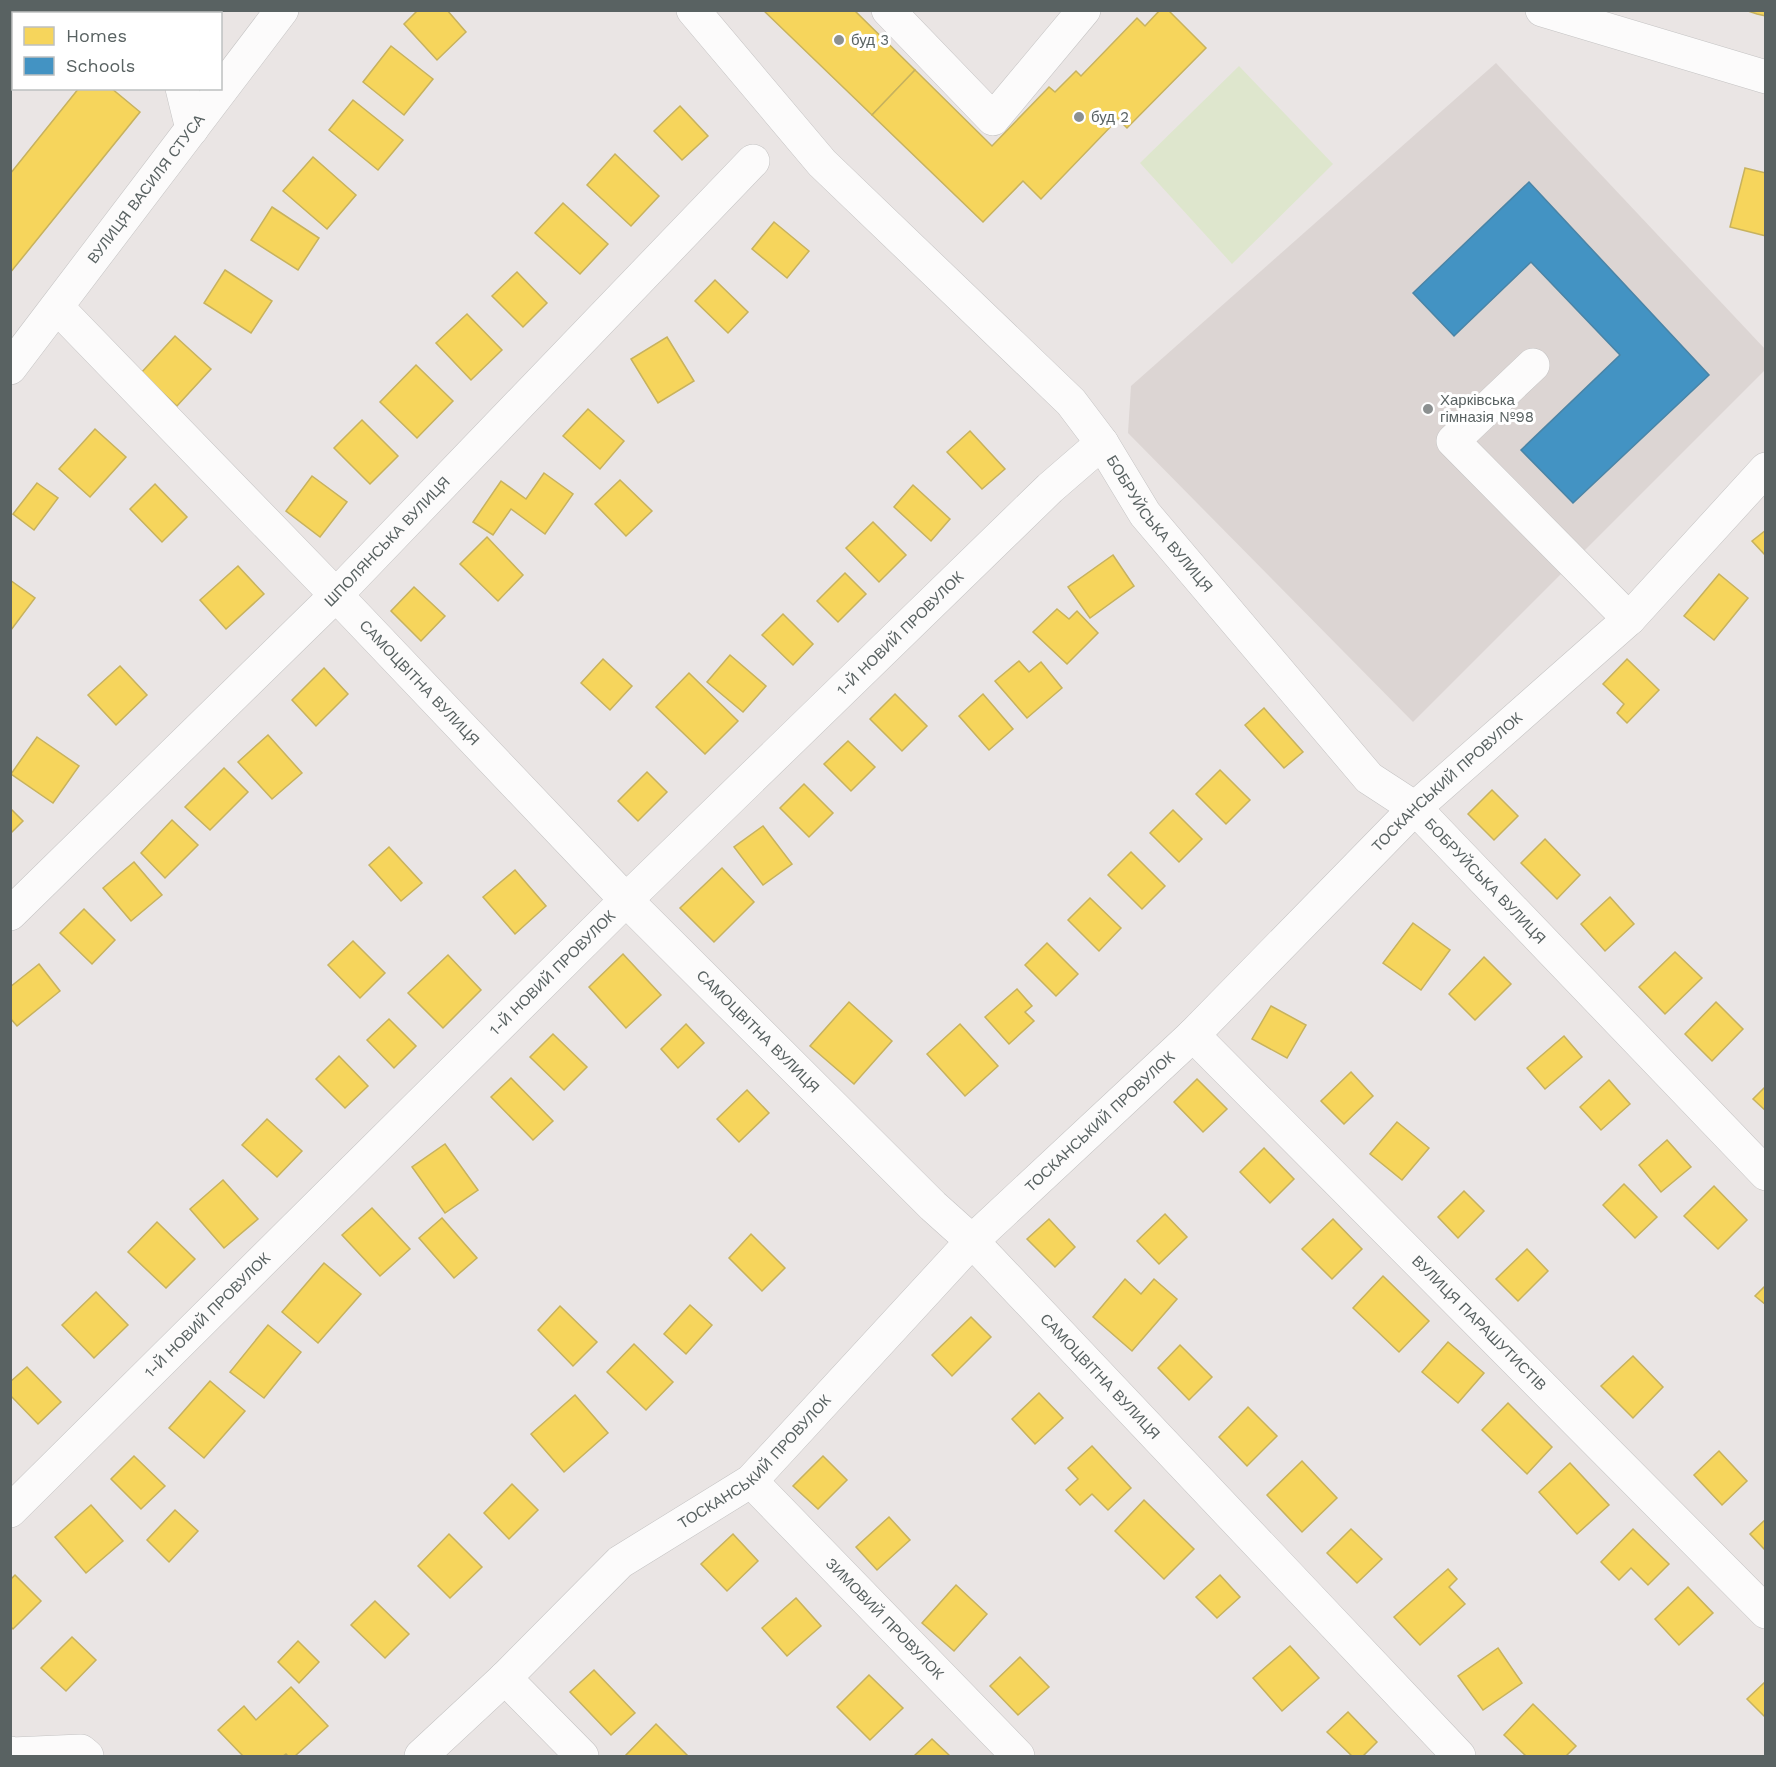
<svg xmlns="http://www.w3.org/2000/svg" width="1776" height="1767" font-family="'Work Sans',sans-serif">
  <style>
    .education { fill: #dcd5d3 }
    .green { fill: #dee6cd }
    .homes { fill: #f6d55c; stroke: #c7b25e; stroke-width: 1.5 }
    .schools { fill: #4393c3; stroke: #4a84a6; stroke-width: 1.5 }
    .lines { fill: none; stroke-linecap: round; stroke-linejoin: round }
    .minor-casing { stroke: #c4c3c3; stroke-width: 34 }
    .minor { stroke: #fcfbfb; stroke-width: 33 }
    .poi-dot { fill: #8c9090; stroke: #fff; stroke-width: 2 }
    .labels { text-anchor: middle; stroke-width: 6; stroke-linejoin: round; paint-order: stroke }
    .poi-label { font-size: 15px; fill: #596262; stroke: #fff; text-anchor: start }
    .street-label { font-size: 15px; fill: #596262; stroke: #fff }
  </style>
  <rect width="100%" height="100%" fill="#eae5e4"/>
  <!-- education -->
  <path class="education" d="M1496 63 1765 349V370L1413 722 1128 433 1131 386Z"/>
  <!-- green -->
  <path class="green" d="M1239 66 1333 164 1232 264 1140 163Z"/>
  <!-- homes -->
  <g class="homes">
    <path d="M418 10H447L466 32 437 60 404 24Z"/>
    <path d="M763 10H854L915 70 872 115Z"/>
    <path d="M1160 10H1168L1206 48 1127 128 1118 119 1041 199 1023 181 983 222 872 115 915 70 992 146 1049 87 1055 92 1076 71 1081 76 1137 18 1145 26Z"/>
    <path d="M1745 10H1766V16L1757 14Z"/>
    <path d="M391 46 433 79 404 115 363 82Z"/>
    <path d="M79 88H111L140 112 10 273V174Z"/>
    <path d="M353 100 403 140 378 170 329 130Z"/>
    <path d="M680 106 708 136 682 160 654 131Z"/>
    <path d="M615 154 659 196 631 226 587 185Z"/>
    <path d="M313 157 356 195 327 229 283 191Z"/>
    <path d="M1745 168 1766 173V236L1730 227Z"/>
    <path d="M563 203 608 244 580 274 535 233Z"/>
    <path d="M272 207 319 238 298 270 251 240Z"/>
    <path d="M774 222 809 251 787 278 752 249Z"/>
    <path d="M225 270 272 301 251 333 204 303Z"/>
    <path d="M517 272 547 303 523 327 492 296Z"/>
    <path d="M715 280 748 312 728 333 695 301Z"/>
    <path d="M467 314 502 350 471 380 436 343Z"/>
    <path d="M175 336 211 369 177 406 141 373Z"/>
    <path d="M667 337 694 381 658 403 631 359Z"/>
    <path d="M416 365 453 401 417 438 380 402Z"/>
    <path d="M588 409 624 441 600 469 563 436Z"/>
    <path d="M362 420 398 456 370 484 334 448Z"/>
    <path d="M95 429 126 457 90 497 59 469Z"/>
    <path d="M970 431 1005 469 982 489 947 452Z"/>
    <path d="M544 473 573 494 545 534 511 509 493 535 473 522 501 481 526 499Z"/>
    <path d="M312 476 347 502 320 537 286 511Z"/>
    <path d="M620 480 652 511 626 536 595 504Z"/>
    <path d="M37 483 58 498 34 530 13 514Z"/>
    <path d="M155 484 187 517 162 542 130 509Z"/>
    <path d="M913 485 950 519 931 541 894 507Z"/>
    <path d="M873 522 906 555 879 582 846 548Z"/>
    <path d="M1766 530V556L1752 541Z"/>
    <path d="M487 537 523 575 498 601 460 564Z"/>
    <path d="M1113 555 1134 586 1090 618 1068 587Z"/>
    <path d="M238 566 264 594 226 629 200 600Z"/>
    <path d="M845 573 866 594 838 622 817 601Z"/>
    <path d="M1719 574 1748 598 1714 640 1684 616Z"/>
    <path d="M10 580 35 598 11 630H10Z"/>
    <path d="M414 587 445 616 421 641 391 611Z"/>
    <path d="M1057 609 1069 619 1077 611 1098 633 1067 664 1033 632Z"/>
    <path d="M783 614 813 644 793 665 762 635Z"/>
    <path d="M730 655 766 686 743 712 707 682Z"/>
    <path d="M603 659 632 686 610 710 581 683Z"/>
    <path d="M1627 659 1659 690 1627 723 1617 713 1624 704 1603 684Z"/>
    <path d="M1019 661 1029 672 1041 662 1062 688 1027 718 995 681Z"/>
    <path d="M120 666 147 695 116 725 88 695Z"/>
    <path d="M324 668 348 694 316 726 292 700Z"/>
    <path d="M689 673 738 721 705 754 656 707Z"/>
    <path d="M895 694 927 726 902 751 870 719Z"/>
    <path d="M983 694 1013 729 989 750 959 716Z"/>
    <path d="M1264 708 1303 752 1284 768 1245 725Z"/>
    <path d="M268 735 302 773 272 799 238 762Z"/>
    <path d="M37 737 79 766 53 803 11 774Z"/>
    <path d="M848 741 875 767 851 791 824 764Z"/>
    <path d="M224 768 248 792 210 830 185 807Z"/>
    <path d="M1220 770 1250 800 1226 824 1196 794Z"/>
    <path d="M647 772 667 792 638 821 618 801Z"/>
    <path d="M804 784 833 813 809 837 780 808Z"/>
    <path d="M1492 790 1518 816 1494 840 1468 814Z"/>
    <path d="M10 808 23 821 10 834Z"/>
    <path d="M1173 810 1202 839 1179 862 1150 833Z"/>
    <path d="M172 820 198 845 165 878 141 853Z"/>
    <path d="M763 826 792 864 763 885 734 847Z"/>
    <path d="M1545 839 1580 875 1557 899 1521 863Z"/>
    <path d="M389 847 422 883 401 901 369 865Z"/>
    <path d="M1131 852 1165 886 1142 909 1108 875Z"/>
    <path d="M134 862 162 895 131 921 103 888Z"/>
    <path d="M722 868 754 902 714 942 680 908Z"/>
    <path d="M515 870 546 906 515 934 483 897Z"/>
    <path d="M1610 897 1634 924 1605 951 1581 924Z"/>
    <path d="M1090 898 1121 928 1099 951 1068 920Z"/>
    <path d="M84 909 115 940 92 964 60 933Z"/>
    <path d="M1413 923 1450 950 1421 990 1383 963Z"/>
    <path d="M353 941 385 973 360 998 328 965Z"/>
    <path d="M1047 943 1078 974 1056 996 1025 965Z"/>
    <path d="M1675 952 1702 978 1665 1014 1639 987Z"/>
    <path d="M623 954 661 995 626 1028 589 987Z"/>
    <path d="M448 955 481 990 443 1028 408 993Z"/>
    <path d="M1484 957 1511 984 1475 1020 1449 994Z"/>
    <path d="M39 964 60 991 17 1026 10 1018V987Z"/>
    <path d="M1017 989 1032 1006 1025 1012 1034 1021 1009 1044 985 1017Z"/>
    <path d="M849 1002 892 1041 854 1084 810 1046Z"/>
    <path d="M1716 1002 1743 1029 1712 1061 1685 1034Z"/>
    <path d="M1271 1006 1306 1025 1287 1058 1252 1039Z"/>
    <path d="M389 1019 416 1046 394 1068 367 1040Z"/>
    <path d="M686 1024 704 1043 678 1068 661 1049Z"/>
    <path d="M960 1024 998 1066 965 1096 927 1054Z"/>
    <path d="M553 1034 587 1067 564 1090 530 1057Z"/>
    <path d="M1564 1036 1582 1057 1545 1089 1527 1068Z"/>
    <path d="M339 1056 368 1086 345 1108 316 1079Z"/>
    <path d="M1351 1072 1373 1096 1344 1124 1321 1101Z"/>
    <path d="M511 1078 553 1121 533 1140 491 1097Z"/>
    <path d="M1197 1079 1227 1109 1203 1132 1174 1102Z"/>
    <path d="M1609 1080 1630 1104 1601 1130 1580 1107Z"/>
    <path d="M1766 1086V1111L1753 1099Z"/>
    <path d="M747 1090 769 1113 739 1142 717 1119Z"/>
    <path d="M267 1119 302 1151 277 1177 242 1145Z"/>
    <path d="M1397 1122 1429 1148 1402 1180 1370 1154Z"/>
    <path d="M1667 1140 1691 1167 1661 1192 1639 1165Z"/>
    <path d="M445 1144 478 1190 445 1213 412 1167Z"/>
    <path d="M1264 1148 1294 1179 1270 1203 1240 1172Z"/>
    <path d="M223 1180 258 1219 224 1248 190 1209Z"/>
    <path d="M1624 1184 1657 1217 1635 1238 1603 1205Z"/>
    <path d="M1714 1186 1747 1220 1718 1249 1684 1216Z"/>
    <path d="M1464 1191 1484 1211 1458 1238 1438 1217Z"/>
    <path d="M372 1208 410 1249 380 1276 342 1235Z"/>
    <path d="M1165 1214 1187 1237 1159 1264 1137 1241Z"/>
    <path d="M442 1218 477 1258 454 1278 419 1238Z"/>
    <path d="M1049 1219 1075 1247 1055 1267 1027 1239Z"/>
    <path d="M1333 1219 1362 1249 1332 1279 1302 1249Z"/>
    <path d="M157 1222 195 1259 166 1288 128 1252Z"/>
    <path d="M751 1234 785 1268 762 1291 729 1258Z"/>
    <path d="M1527 1249 1548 1271 1518 1301 1496 1279Z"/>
    <path d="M324 1263 361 1294 318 1343 282 1312Z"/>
    <path d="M1383 1276 1429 1321 1399 1352 1353 1308Z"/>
    <path d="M1125 1279 1141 1294 1154 1279 1177 1299 1132 1351 1093 1317Z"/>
    <path d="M1766 1285V1305L1755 1296Z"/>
    <path d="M96 1292 128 1325 94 1358 62 1325Z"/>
    <path d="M690 1305 712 1325 686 1354 664 1334Z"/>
    <path d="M560 1306 597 1342 573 1366 538 1330Z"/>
    <path d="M971 1317 991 1337 952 1376 932 1355Z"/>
    <path d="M268 1325 301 1352 264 1398 230 1372Z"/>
    <path d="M1448 1342 1484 1373 1458 1403 1422 1372Z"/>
    <path d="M634 1344 673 1382 646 1410 607 1372Z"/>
    <path d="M1180 1345 1212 1377 1189 1400 1158 1368Z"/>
    <path d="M1633 1356 1663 1387 1633 1418 1601 1386Z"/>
    <path d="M27 1367 61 1402 38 1424 10 1395V1382Z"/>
    <path d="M210 1381 245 1411 204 1458 169 1428Z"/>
    <path d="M1039 1393 1063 1418 1035 1444 1012 1419Z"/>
    <path d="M575 1395 608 1433 564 1472 531 1434Z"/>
    <path d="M1508 1403 1552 1447 1527 1474 1482 1430Z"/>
    <path d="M1248 1407 1277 1436 1247 1466 1219 1437Z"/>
    <path d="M1092 1446 1131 1488 1108 1510 1092 1494 1080 1505 1066 1490 1078 1479 1068 1468Z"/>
    <path d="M1719 1451 1747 1481 1722 1505 1694 1475Z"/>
    <path d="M134 1456 165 1486 141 1509 111 1479Z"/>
    <path d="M823 1456 847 1480 818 1509 793 1486Z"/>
    <path d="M1302 1461 1337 1498 1302 1532 1267 1495Z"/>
    <path d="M1570 1463 1609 1505 1577 1534 1539 1492Z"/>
    <path d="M512 1484 538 1510 509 1539 484 1513Z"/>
    <path d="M1144 1500 1194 1549 1164 1579 1115 1531Z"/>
    <path d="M91 1505 123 1541 86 1573 55 1537Z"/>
    <path d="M175 1510 198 1531 169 1562 147 1540Z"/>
    <path d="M889 1517 910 1540 877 1570 856 1547Z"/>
    <path d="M1766 1519V1551L1750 1534Z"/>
    <path d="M1351 1529 1382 1559 1357 1583 1327 1553Z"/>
    <path d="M1633 1529 1669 1564 1648 1585 1631 1568 1619 1580 1601 1562Z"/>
    <path d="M449 1534 482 1567 450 1598 418 1566Z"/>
    <path d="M733 1534 758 1561 727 1591 701 1564Z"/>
    <path d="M1448 1569 1457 1579 1449 1587 1465 1604 1420 1645 1394 1617Z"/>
    <path d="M15 1575 41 1601 13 1629 10 1626V1580Z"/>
    <path d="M1220 1575 1240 1597 1217 1618 1196 1597Z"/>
    <path d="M956 1585 987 1614 954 1651 922 1623Z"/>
    <path d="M1688 1587 1713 1613 1679 1645 1655 1619Z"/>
    <path d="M796 1598 821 1626 787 1656 762 1628Z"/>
    <path d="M375 1601 409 1634 385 1658 351 1625Z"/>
    <path d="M72 1637 96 1660 66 1691 41 1668Z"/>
    <path d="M298 1641 319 1662 299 1683 278 1662Z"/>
    <path d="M1290 1646 1319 1678 1282 1711 1253 1678Z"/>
    <path d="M1498 1648 1522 1683 1483 1710 1458 1676Z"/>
    <path d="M1020 1657 1049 1687 1018 1715 990 1686Z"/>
    <path d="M594 1670 635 1713 611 1735 570 1692Z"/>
    <path d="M869 1675 903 1708 870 1740 837 1707Z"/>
    <path d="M1766 1681V1718L1747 1699Z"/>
    <path d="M291 1687 328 1726 295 1756H288L286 1754 283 1756H243L218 1730 244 1706 256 1720Z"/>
    <path d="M1533 1704 1576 1746 1566 1756H1526L1504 1735Z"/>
    <path d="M1348 1712 1377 1742 1363 1756H1352L1327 1732Z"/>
    <path d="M656 1724 688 1756H625Z"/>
    <path d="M932 1739 950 1756H914Z"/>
  </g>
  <!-- schools -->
  <path class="schools" d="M1529 182 1709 375 1573 503 1521 450 1620 355 1531 262 1454 336 1413 293Z"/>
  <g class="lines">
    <!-- minor casing -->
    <g class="minor-casing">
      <g id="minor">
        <path d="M162 10V14"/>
        <path id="s1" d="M693 10 822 163 1071 402 1102 443 1145 514 1369 778 1415 808 1766 1174"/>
        <path d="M888 10 993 119 1084 10"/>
        <path d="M1542 10 1766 77"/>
        <path d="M182 88 192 129"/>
        <path id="s2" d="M57 307 336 595 626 900 933 1206 972 1241 1459 1756"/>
        <path d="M1533 365 1453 441 1629 619"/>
        <path id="s3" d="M10 368 282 10"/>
        <path id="s4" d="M10 914 336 595 753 161"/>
        <path id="s5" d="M1193 1035 1766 1612"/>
        <path id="s6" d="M751 1481 1018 1756"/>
        <path id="s7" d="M10 1511 626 900 1050 488 1102 443"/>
        <path d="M505 1678 582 1756"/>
        <path d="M10 1753 12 1754 81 1751 87 1756"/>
        <path id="s8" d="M421 1756 505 1678 620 1562 751 1481 972 1241 1193 1035 1415 808 1629 619 1766 469"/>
      </g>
    </g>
    <!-- minor -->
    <use href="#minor" class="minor"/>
  </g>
  <!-- markers -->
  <g class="poi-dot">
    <circle cx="839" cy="40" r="6"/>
    <circle cx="1079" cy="117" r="6"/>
    <circle cx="1428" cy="409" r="6"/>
  </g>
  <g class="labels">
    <!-- poi labels -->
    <g class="poi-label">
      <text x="851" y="45">буд 3</text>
      <text x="1091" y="122">буд 2</text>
      <text x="1440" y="405">Харківська<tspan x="1440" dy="17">гімназія №98</tspan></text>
    </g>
    <!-- street labels -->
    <g class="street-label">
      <text dy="5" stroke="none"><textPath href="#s3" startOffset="225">ВУЛИЦЯ ВАСИЛЯ СТУСА</textPath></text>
      <text dy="5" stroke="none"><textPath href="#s1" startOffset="696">БОБРУЙСЬКА ВУЛИЦЯ</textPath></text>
      <text dy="5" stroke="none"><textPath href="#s4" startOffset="530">ШПОЛЯНСЬКА ВУЛИЦЯ</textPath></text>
      <text dy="5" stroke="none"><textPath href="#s7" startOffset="1250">1-Й НОВИЙ ПРОВУЛОК</textPath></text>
      <text dy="5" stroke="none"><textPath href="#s2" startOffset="522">САМОЦВІТНА ВУЛИЦЯ</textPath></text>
      <text dy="5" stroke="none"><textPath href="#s8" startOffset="1419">ТОСКАНСЬКИЙ ПРОВУЛОК</textPath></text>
      <text dy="5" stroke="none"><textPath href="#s1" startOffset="1182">БОБРУЙСЬКА ВУЛИЦЯ</textPath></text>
      <text dy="5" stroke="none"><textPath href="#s7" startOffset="764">1-Й НОВИЙ ПРОВУЛОК</textPath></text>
      <text dy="5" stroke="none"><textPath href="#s2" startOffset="1008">САМОЦВІТНА ВУЛИЦЯ</textPath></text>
      <text dy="5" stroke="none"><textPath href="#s8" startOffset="933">ТОСКАНСЬКИЙ ПРОВУЛОК</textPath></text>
      <text dy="5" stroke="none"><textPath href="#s7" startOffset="278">1-Й НОВИЙ ПРОВУЛОК</textPath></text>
      <text dy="5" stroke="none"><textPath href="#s5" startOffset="406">ВУЛИЦЯ ПАРАШУТИСТІВ</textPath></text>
      <text dy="5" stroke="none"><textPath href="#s2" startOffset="1494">САМОЦВІТНА ВУЛИЦЯ</textPath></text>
      <text dy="5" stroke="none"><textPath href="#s8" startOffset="447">ТОСКАНСЬКИЙ ПРОВУЛОК</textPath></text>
      <text dy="5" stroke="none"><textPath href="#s6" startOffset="192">ЗИМОВИЙ ПРОВУЛОК</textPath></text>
    </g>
  </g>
  <!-- border -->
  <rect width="1776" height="1767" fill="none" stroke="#596262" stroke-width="24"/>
  <!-- legend -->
  <rect x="12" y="12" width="210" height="78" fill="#ffffff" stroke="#bdc0c0" stroke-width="1.5"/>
  <rect x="24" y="27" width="30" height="18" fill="#f6d55c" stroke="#bdc0c0" stroke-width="1.5"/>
  <text x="66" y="42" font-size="18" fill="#596262">Homes</text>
  <rect x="24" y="57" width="30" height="18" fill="#4393c3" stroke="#bdc0c0" stroke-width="1.5"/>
  <text x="66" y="72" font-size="18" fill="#596262">Schools</text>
</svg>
